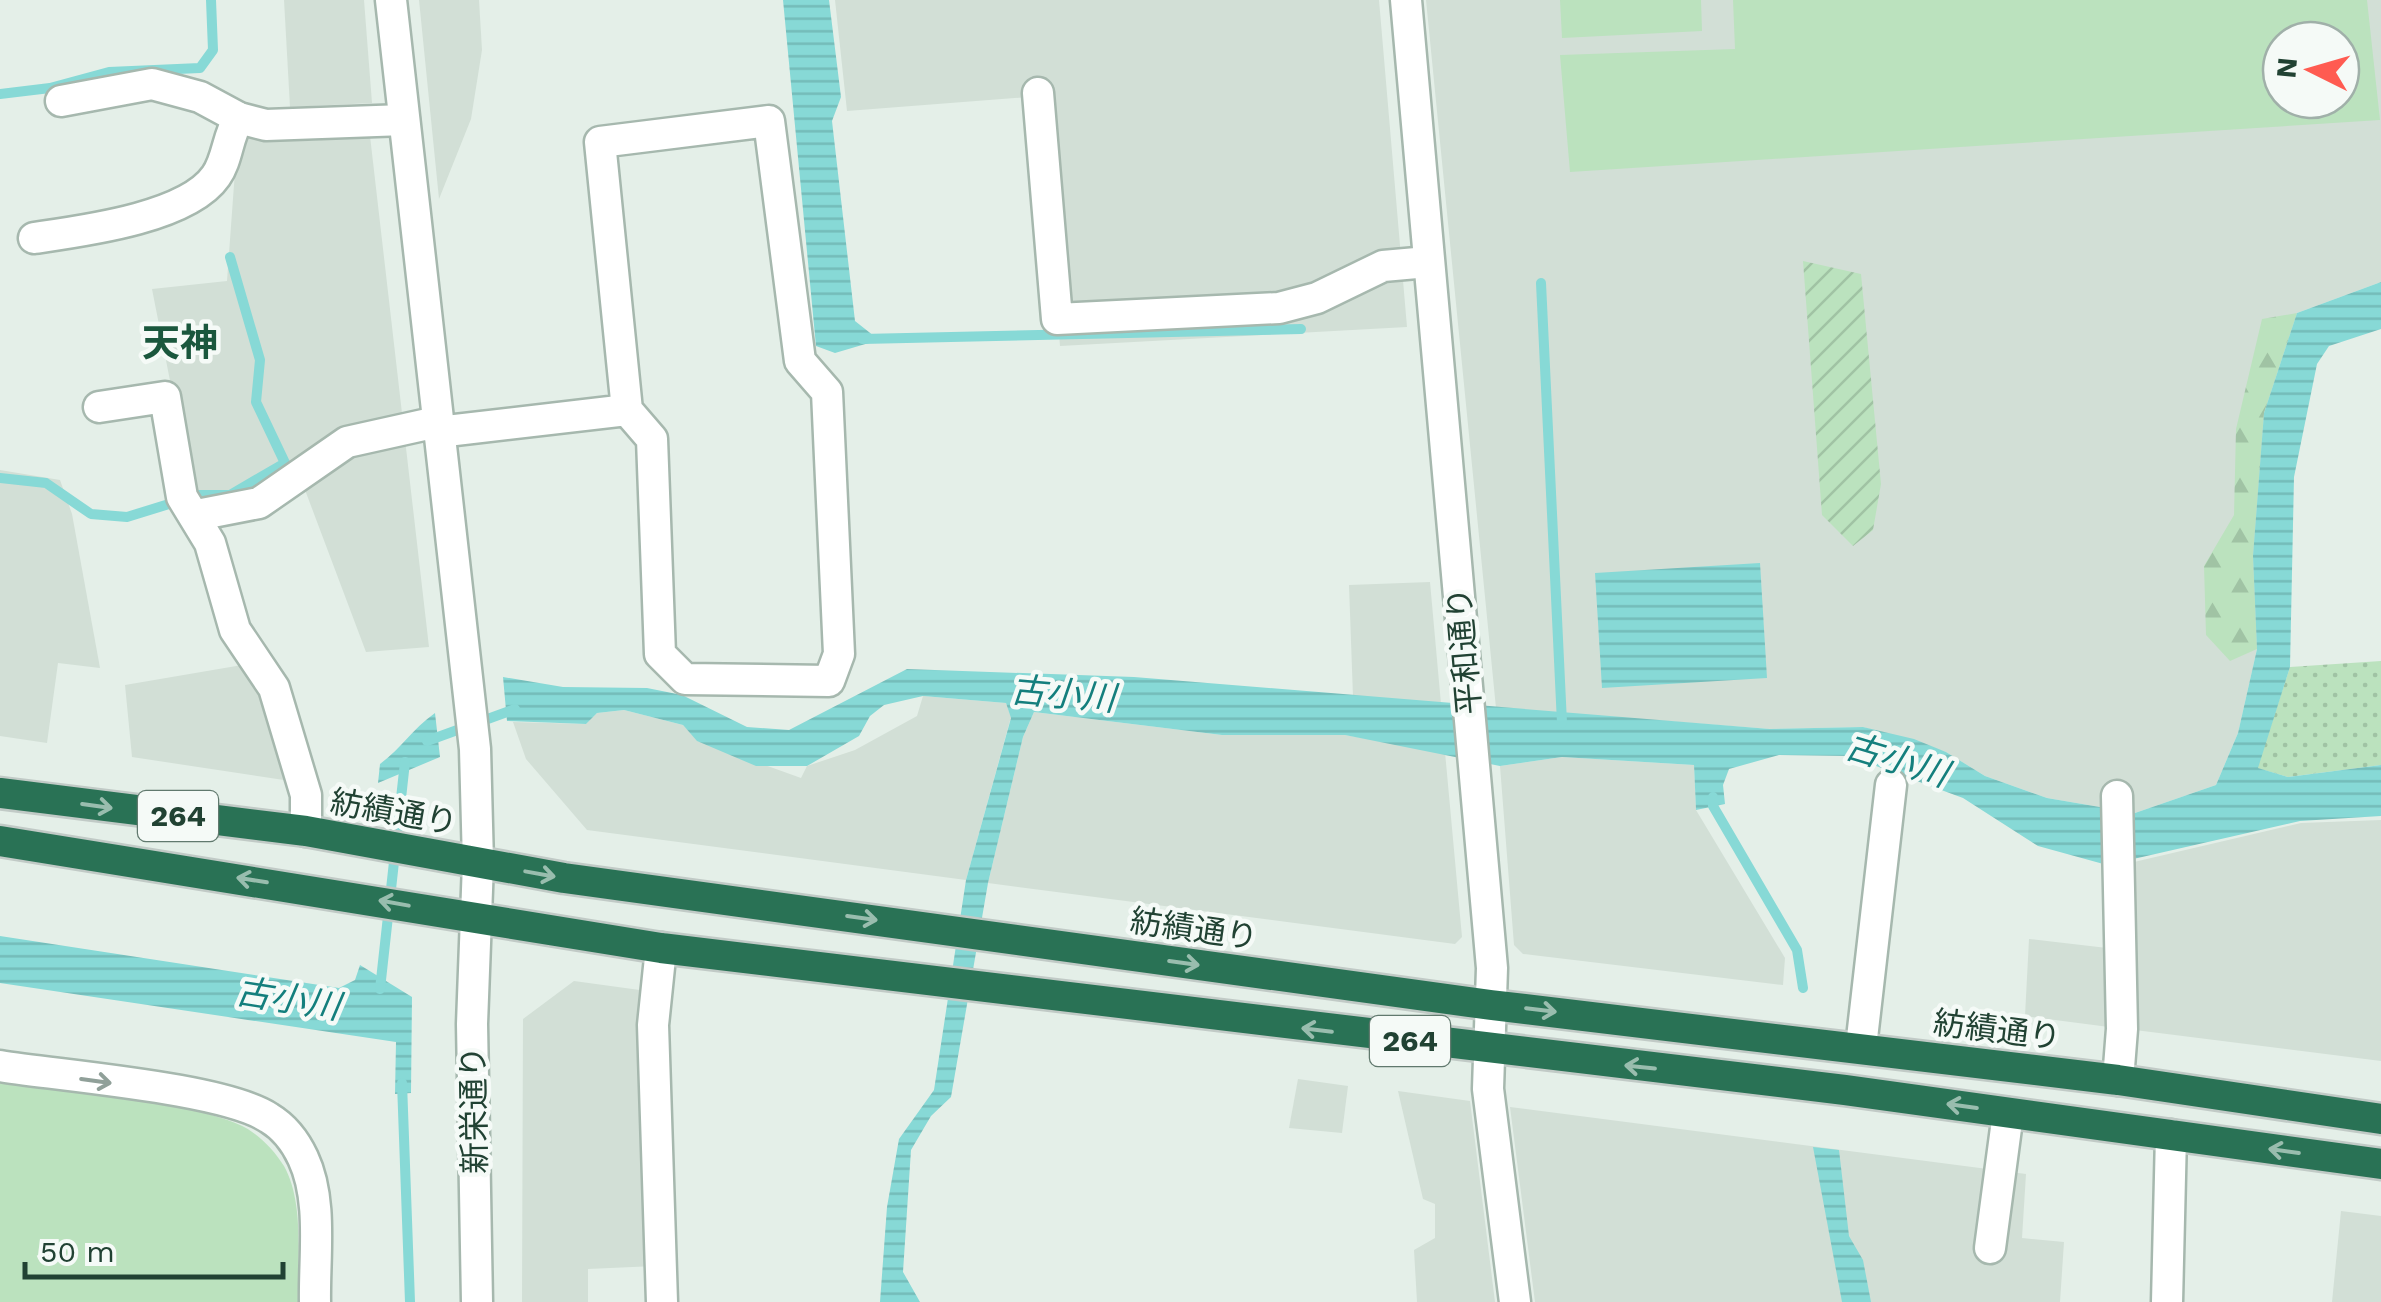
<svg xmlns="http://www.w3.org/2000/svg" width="2381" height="1302" font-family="'Work Sans','Noto Sans JP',sans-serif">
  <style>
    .built { fill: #d2dfd6; fill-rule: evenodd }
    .grass { fill: url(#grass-dots) }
    .forest { fill: url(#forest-firs) }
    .park { fill: #bbe2be; fill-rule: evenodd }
    .garden { fill: url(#garden-furrows) }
    .water { fill: url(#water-rules) }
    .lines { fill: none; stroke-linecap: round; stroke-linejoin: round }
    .stream { stroke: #87d9d6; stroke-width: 10 }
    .minor-casing { stroke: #a6b8ae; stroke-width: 35 }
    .highway-casing { stroke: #c1cac6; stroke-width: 35 }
    .minor { stroke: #fff; stroke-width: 30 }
    .highway { stroke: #297255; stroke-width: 30 }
    .oneway { stroke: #99bdae }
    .oneway2 { stroke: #90a099 }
    .labels { text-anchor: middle; stroke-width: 9; stroke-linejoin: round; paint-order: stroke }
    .shield { fill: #f5faf7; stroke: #61796e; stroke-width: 2.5 }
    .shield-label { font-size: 30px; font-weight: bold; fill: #214233 }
    .street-label { font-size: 32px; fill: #214233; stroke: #f5faf7 }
    .water-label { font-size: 35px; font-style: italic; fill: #147f7d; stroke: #f5faf7 }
    .quarter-label { font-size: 38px; font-weight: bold; fill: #1a573d; stroke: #f5faf7 }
  </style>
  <defs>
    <pattern id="grass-dots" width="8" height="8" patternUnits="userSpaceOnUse" patternTransform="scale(2.5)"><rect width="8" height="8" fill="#bbe2be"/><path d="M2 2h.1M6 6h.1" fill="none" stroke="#a0c3a4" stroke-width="1.8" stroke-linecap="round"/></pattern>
    <pattern id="forest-firs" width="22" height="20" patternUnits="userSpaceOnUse" patternTransform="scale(2.5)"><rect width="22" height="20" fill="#bbe2be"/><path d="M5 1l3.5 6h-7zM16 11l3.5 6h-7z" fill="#a0c3a4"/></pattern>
    <pattern id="garden-furrows" width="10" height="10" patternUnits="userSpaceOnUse" patternTransform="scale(2.5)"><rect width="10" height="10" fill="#bbe2be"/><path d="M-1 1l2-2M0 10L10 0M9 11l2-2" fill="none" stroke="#a0c3a4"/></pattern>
    <pattern id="water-rules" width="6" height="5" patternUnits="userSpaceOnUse" patternTransform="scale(2.5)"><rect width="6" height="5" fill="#87d9d6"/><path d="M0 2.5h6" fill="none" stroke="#74bbb8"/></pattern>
  </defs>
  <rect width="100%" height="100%" fill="#e4efe8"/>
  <!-- built -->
  <g class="built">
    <path d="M284 0H364L372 103 290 107Z"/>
    <path d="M419 0H479L482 50 471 119 439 199Z"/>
    <path d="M835 0H1379L1407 327 1060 346 1041 96 847 111Z"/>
    <path d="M1426 0H2381V282L2297 313 2264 413 2257 649 2238 733 2216 785 2135 813 2047 798 1985 776 1946 752 1863 727 1770 729 1496 708ZM2281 40H2341V100H2281Z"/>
    <path d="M238 130 309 141 370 136 429 647 366 652 296 466 257 494 194 503 152 289 227 281Z"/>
    <path d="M0 470 60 480 72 514 100 668 58 663 47 743 0 736Z"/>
    <path d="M1430 582 1441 704 1353 697 1349 585Z"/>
    <path d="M248 664 297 782 132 757 125 685Z"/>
    <path d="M923 696 1006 703 1011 717 966 880 587 830 526 759 513 722 586 724 597 713 624 710 683 725 698 741 801 778 807 766 855 750 917 716Z"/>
    <path d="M1034 712 1222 735H1345L1445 752 1462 937 1455 944 988 883 1023 737Z"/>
    <path d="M1562 757 1694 765 1696 810 1785 958 1783 985 1523 954 1514 945 1500 766Z"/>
    <path d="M2381 820V1061L2135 1030 2134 862 2301 823Z"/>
    <path d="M2029 939 2107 948 2109 1027 2025 1016Z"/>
    <path d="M574 981 647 991 655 1266 588 1269V1302H522L523 1019Z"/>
    <path d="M1298 1079 1348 1086 1342 1133 1289 1128Z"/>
    <path d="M1398 1091 1470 1101 1495 1302H1417L1414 1250 1435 1238V1204L1423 1199Z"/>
    <path d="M1510 1107 2026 1174 2022 1238 2064 1242 2060 1302H1535Z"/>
    <path d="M2341 1211 2381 1216V1302H2332Z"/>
  </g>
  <!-- grass -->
  <path class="grass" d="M2381 661V765L2288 777 2257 768 2290 667Z"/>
  <!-- forest -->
  <path class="forest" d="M2297 313 2264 413 2253 556 2257 649 2230 661 2206 635 2204 566 2234 515 2236 429 2262 319Z"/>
  <!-- park -->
  <g class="park">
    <path d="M1560 0H1701L1702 31 1562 38Z"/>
    <path d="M1733 0H2367L2380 120 1570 172 1560 55 1735 49ZM2281 40H2341V100H2281Z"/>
    <path d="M0 1083C66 1093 182 1099 240 1125 258 1133 274 1150 284 1166 305 1204 297 1261 298 1302H0Z"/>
  </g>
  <!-- garden -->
  <path class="garden" d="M1803 261 1861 274 1881 484 1873 530 1853 546 1822 515Z"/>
  <!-- water -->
  <g class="water">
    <path d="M783 0H829L841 97 832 121 855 321 879 340 835 353 816 346Z"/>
    <path d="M2381 282V329L2329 346 2317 364 2294 477 2290 667 2258 768 2288 777 2381 765V816L2300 821 2107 865 2038 846 1963 798 1849 756 1779 755 1729 769 1723 785 1725 804 1696 810 1694 765 1562 757 1500 766 1345 735H1222L1034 712 1023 737 988 883 951 1097 931 1116 911 1150 903 1272 920 1302H880L887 1207 899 1139 934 1090 966 880 1011 718 1006 703 923 696 884 705 870 716 859 736 807 766H756L697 741 683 725 624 710 597 713 586 724 507 721 503 677 563 687 647 688 682 695 747 727 789 730 907 669 1134 677 1770 729 1863 727 1914 739 1946 752 1985 776 2047 798 2135 813 2216 785 2238 733 2257 649 2253 556 2264 413 2297 313Z"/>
    <path d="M1760 563 1767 678 1602 688 1595 573Z"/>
    <path d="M435 713 440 757 378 783 380 764C402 748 412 729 435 713Z"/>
    <path d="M0 936 339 988 355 980 360 965 412 997 411 1093 395 1094 396 1042 0 983Z"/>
    <path d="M1813 1147 1839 1150 1849 1236 1863 1260 1871 1302H1842Z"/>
  </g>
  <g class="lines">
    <!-- stream -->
    <g class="stream">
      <path d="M0 94 50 88 109 72 200 68 213 50 211 0"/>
      <path d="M1541 283 1562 723"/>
      <path d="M862 339 1301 329"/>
      <path d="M0 478 46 483 91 514 127 517 198 495H230L285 463 256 402 260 360 230 257"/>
      <path d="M427 741 515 709"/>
      <path d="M1713 797V806L1797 950 1803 988"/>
      <path d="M380 989 405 762"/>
      <path d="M402 1083 410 1302"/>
    </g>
    <!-- minor casing -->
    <g class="minor-casing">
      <g id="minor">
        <path d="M391 0 475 749 478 863 472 1024 477 1302"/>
        <path d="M1406 0 1492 968 1488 1089 1515 1302"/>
        <path d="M1038 93 1057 319 1279 308 1317 298 1383 266 1428 262"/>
        <path d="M61 101 152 84 200 97 239 118 266 125 404 120"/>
        <path d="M34 238C82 231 187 218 216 176 228 159 227 137 239 118"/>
        <path d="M99 407 165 397 182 497 210 543 235 630 274 688 306 795V831"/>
        <path d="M438 432 627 410 600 142 769 121 800 361 827 392 839 654 829 681 685 679 660 654 652 439 627 410"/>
        <path d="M197 515 259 503 347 442 437 422"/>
        <path d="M2117 796 2122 1029 2118 1080"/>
        <path d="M661 948 653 1025 662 1302"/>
        <path d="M1861 1047 1891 785"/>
        <path d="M0 1066C61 1076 224 1088 269 1118 284 1127 296 1143 303 1158 323 1200 314 1257 315 1302"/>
        <path d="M1990 1248 2008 1113"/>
        <path d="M2167 1302 2171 1135"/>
      </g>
    </g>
    <!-- highway casing -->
    <g class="highway-casing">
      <g id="highway">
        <path d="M0 793 306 831 564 878 1491 1005 2118 1080 2381 1119"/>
        <path d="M0 841 661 948 1845 1090 2381 1164"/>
      </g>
    </g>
    <!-- minor -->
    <use href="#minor" class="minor"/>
    <!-- highway -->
    <use href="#highway" class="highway"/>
  </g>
  <!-- one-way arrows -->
  <defs><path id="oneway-shaft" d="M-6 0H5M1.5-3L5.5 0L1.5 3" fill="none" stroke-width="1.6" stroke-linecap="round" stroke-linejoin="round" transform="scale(2.5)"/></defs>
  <g class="oneway">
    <use href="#oneway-shaft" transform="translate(97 806) rotate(8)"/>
    <use href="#oneway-shaft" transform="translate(540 874) rotate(10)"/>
    <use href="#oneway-shaft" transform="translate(252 880) rotate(-171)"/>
    <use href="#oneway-shaft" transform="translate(394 903) rotate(-170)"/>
    <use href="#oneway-shaft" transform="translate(862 918) rotate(8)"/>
    <use href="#oneway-shaft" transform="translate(1184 963) rotate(8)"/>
    <use href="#oneway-shaft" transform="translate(1541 1010) rotate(7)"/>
    <use href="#oneway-shaft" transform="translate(1317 1030) rotate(-173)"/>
    <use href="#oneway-shaft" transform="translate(1640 1067) rotate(-174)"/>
    <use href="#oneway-shaft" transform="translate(1962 1106) rotate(-172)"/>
    <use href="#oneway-shaft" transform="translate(2284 1151) rotate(-172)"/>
  </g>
  <use class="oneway2" href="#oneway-shaft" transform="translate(96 1081) rotate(8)"/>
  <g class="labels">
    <!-- shield labels -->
    <g class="shield">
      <rect x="138" y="791" width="80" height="50" rx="8"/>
      <rect x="1370" y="1016" width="80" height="50" rx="8"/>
    </g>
    <g class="shield-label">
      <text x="178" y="826">264</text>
      <text x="1410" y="1051">264</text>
    </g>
    <!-- street labels -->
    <g class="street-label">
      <text transform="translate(1464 651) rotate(-95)" y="11">平和通り</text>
      <text transform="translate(394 812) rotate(10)" y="11">紡績通り</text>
      <text transform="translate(1194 929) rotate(8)" y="11">紡績通り</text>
      <text transform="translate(1997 1030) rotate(7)" y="11">紡績通り</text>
      <text transform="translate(474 1110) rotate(-91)" y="11">新栄通り</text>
    </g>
    <!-- water labels -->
    <g class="water-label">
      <text transform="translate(1063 694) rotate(5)" y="12">古小川</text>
      <text transform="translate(1897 760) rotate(17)" y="12">古小川</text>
      <text transform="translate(288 999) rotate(9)" y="12">古小川</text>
    </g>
    <!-- quarter labels -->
    <g class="quarter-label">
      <text x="180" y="356">天神</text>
    </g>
  </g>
  <!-- north arrow -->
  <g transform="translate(2311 70) rotate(275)"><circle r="48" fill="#f5faf7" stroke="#a0b0a9" stroke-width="2.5"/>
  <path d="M0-8L18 38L0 25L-18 38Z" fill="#ff5b51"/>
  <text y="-15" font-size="28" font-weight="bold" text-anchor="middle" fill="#214233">N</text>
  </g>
  <!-- scale -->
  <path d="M25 1262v15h258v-15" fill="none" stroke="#214233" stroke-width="5"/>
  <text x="40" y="1262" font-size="30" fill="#214233" stroke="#f5faf7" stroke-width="8" paint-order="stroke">50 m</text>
</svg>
